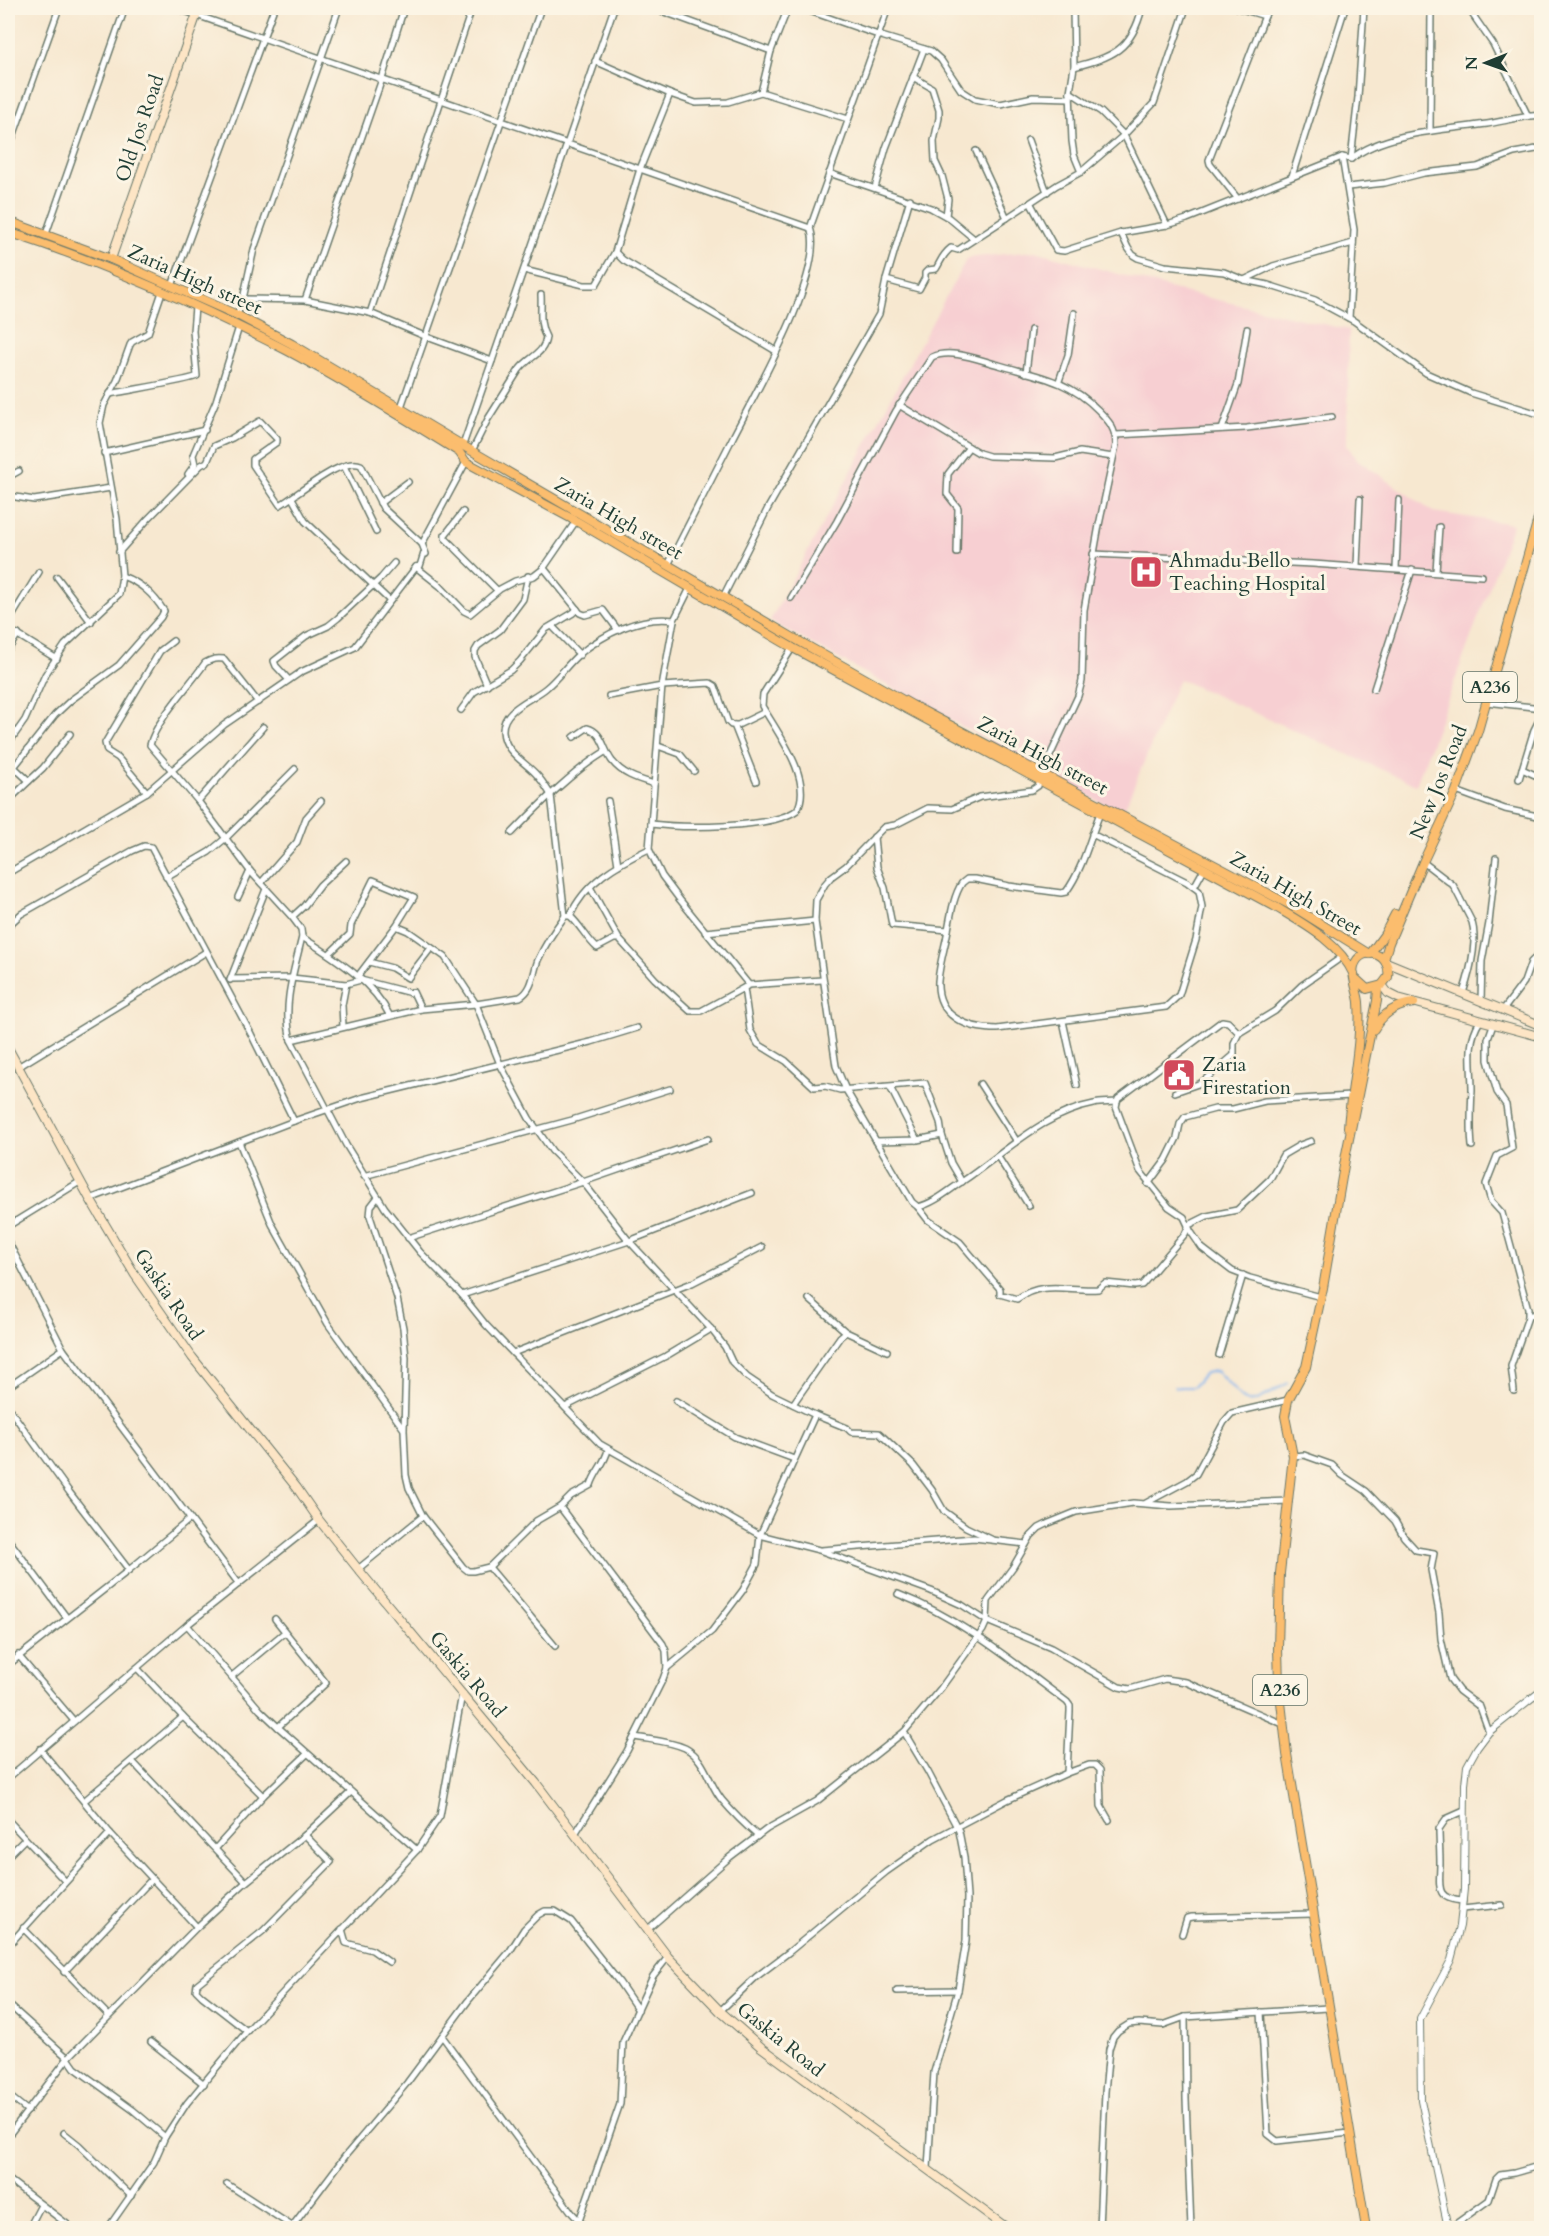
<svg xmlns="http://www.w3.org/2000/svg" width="1549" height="2236" font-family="Cardo,serif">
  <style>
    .built { fill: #f7cfd2 }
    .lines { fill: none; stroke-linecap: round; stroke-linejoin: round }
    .stream { stroke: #81b4ee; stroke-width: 2 }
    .minor-casing { stroke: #6b796b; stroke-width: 8 }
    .tertiary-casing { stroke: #6b796b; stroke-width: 8 }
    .secondary-casing { stroke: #6b796b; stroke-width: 10 }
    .primary-casing { stroke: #6b796b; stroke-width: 10 }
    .trunk-casing { stroke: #6b796b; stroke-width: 10 }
    .minor { stroke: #fff; stroke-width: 5 }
    .tertiary { stroke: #fff; stroke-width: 6 }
    .secondary { stroke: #fde5c5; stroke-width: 8 }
    .primary { stroke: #fbbd6e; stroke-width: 8 }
    .trunk { stroke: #fbbd6e; stroke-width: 8 }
    .labels { text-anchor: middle; stroke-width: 6; stroke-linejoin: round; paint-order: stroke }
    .shield { fill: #fcf5e5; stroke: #617469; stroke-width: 1.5 }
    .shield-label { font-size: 18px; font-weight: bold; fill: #1f3d34 }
    .street-label { font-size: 20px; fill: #1f3d34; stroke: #fcf5e5 }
    .poi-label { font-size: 20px; fill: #1f3d34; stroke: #fcf5e5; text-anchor: start }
  </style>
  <rect width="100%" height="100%" fill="#fcf5e5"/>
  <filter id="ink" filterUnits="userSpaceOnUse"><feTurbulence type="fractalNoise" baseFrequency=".0167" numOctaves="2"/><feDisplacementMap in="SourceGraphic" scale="12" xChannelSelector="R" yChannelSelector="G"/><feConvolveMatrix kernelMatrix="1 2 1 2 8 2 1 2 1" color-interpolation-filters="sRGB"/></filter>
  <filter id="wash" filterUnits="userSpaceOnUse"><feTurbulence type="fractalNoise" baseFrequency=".008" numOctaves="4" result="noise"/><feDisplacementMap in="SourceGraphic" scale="24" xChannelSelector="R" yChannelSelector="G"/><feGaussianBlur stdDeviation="1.35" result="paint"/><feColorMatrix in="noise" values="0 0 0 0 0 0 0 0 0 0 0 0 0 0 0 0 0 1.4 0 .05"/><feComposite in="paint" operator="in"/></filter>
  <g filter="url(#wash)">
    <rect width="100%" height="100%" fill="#f7e8d0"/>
    <!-- built -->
    <path class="built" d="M1035 251 1187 293 1349 330 1347 446 1358 460 1433 512 1513 524 1416 785 1179 679 1122 814 770 621 967 258Z"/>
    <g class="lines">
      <!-- stream -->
      <path class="stream" d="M1175 1387H1193L1205 1373 1216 1371C1253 1406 1239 1412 1288 1383"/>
    </g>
  </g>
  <g filter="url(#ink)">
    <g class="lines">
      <!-- minor casing -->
      <g class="minor-casing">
        <g id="minor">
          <path d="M176 8 810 228"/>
          <path d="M653 8 771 51"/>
          <path d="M801 8 878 35 931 51 941 60 961 90 975 99 1000 104 1033 97 1070 98"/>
          <path d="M1073 8 1074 67 1070 92 1072 141 1074 155 1081 172"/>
          <path d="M1238 8 1265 16"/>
          <path d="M1468 8 1493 44 1528 116"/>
          <path d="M595 61 670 94 696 103 728 102 761 92 848 119"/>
          <path d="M1074 67C1112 57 1132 50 1142 8"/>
          <path d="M913 77 932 88 939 110V118L934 141 935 161 942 176 948 199 946 216"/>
          <path d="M761 92 771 51 788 8"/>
          <path d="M1070 92 1101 112 1124 135 1167 225"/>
          <path d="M1430 130 1431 8"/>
          <path d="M1028 140 1047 192"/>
          <path d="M8 151 59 8"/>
          <path d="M976 151 1007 218"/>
          <path d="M1342 157 1354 230 1349 318"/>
          <path d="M1351 159 1358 97 1364 8"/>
          <path d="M829 173 931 208 949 218 973 238"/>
          <path d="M1292 176 1345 8"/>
          <path d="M1348 187 1385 183 1424 173 1477 167 1514 153 1542 148"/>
          <path d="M875 188 886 148 924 49"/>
          <path d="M1238 199 1210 164 1209 160 1268 8"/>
          <path d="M1031 204 1056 250 1064 251 1121 233 1167 225 1187 219 1342 157 1351 159C1384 132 1446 130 1487 124 1505 121 1523 116 1542 115"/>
          <path d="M1121 233 1128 248 1133 255 1138 258 1165 266 1224 272 1244 280 1268 285 1315 300 1354 321 1426 373 1471 393 1542 415"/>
          <path d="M46 234 125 8"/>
          <path d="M615 252 623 260 776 351"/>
          <path d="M524 270 584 285H596L615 252 640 169 670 94"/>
          <path d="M886 280 919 289 925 278V273L928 270 936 269C941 261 942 255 951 248L958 250 1057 185 1081 172 1124 135 1154 103 1186 8"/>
          <path d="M1244 280 1273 266 1353 243"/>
          <path d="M172 286 274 8"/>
          <path d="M243 299 254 249 339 8"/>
          <path d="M305 300 382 79 404 8"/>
          <path d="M370 313 472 8"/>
          <path d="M237 315 243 299 305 300 370 313 427 337 492 361"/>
          <path d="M1026 373 1031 330"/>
          <path d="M1059 381 1068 355 1074 313"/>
          <path d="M110 394C123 391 192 380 197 376L193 331 195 307"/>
          <path d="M899 405 979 453 989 456 1055 458 1080 452 1113 457"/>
          <path d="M400 410 541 8"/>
          <path d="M1222 429 1238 384 1247 329"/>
          <path d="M1116 435 1247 428 1332 417"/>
          <path d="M463 445 614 8"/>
          <path d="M472 451 488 419 519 370C529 356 544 355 546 337 538 323 542 310 541 295"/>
          <path d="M104 453 205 430"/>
          <path d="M344 466 376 532"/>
          <path d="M188 474 195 464 193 455 216 401 239 327"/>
          <path d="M8 477 19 471"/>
          <path d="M16 497 34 500 111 488"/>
          <path d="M292 498 305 521 390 601"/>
          <path d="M380 503 408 482"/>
          <path d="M463 512 445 535V538L497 590"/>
          <path d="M119 552 148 519 201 465 207 462 214 446 232 438 260 421 277 439V442L253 459V465L280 505C298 495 342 456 361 465L383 508 422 544"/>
          <path d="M957 553 958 508 947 494 948 474 969 447"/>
          <path d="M1093 554 1313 564 1482 576"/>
          <path d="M668 565C689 523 711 481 732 439 753 397 827 270 810 228L888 8"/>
          <path d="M1357 566 1360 499"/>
          <path d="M416 567 440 586 464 611 470 614 500 589 515 581 534 576 543 569 576 521"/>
          <path d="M543 567 580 613 585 615 603 610 618 630"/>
          <path d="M1396 569 1399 500"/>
          <path d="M1436 571 1439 527"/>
          <path d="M57 577 91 622"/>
          <path d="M690 588 674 620 662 686 649 849 662 876 680 900 749 985"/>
          <path d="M723 597 768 508 879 314 886 280 910 199"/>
          <path d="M791 598 837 521 896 411 932 357C951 348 979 360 999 365 1037 376 1069 380 1098 410 1109 421 1116 429 1116 445L1099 525 1084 610 1082 681 1078 696 1042 773"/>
          <path d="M8 623 39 572"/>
          <path d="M552 626 580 655"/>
          <path d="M8 629 57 659"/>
          <path d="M8 650 18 634"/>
          <path d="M289 680 276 666 274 661 306 636 328 626 338 618 381 578 394 563"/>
          <path d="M487 685 475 657V651L478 646 500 630 523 599 528 576"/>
          <path d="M1374 689 1412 570"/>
          <path d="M609 696 662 686 710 683 715 686 728 722 731 725H738L765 712"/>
          <path d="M258 702 224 659C216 658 212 659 205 663 190 685 156 720 150 745L198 801 250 871 292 917 301 929 302 937C334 958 372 980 390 1016"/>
          <path d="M1486 702 1542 708"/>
          <path d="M461 710 474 692 511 670 520 661 546 629 573 613 577 609"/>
          <path d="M734 725 756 781"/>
          <path d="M574 737 587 728C603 732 603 749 612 761 623 775 638 779 654 784"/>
          <path d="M8 744 25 720 45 675 65 645 119 594 122 576 117 519 100 423 104 405 117 381 130 345 132 342 148 333 162 292"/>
          <path d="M658 746 680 754 694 771"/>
          <path d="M8 761 14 767 55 715 71 700 119 665 161 617 164 611C153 594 141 583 122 576"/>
          <path d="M14 767 29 781 43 768 70 734"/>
          <path d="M1522 769 1535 775 1542 774"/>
          <path d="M1519 779 1534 730 1542 714"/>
          <path d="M1040 780 1038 786 1032 790 980 797 952 809 928 808 895 825 884 827 846 866 831 877 825 884 816 900 815 921 836 1066 846 1090 912 1202 918 1207 928 1220 960 1242 1000 1289V1294L1017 1299C1043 1280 1068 1291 1098 1289L1105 1283 1135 1286 1142 1285 1185 1234 1189 1225 1207 1216 1237 1210 1270 1179 1283 1155 1300 1145 1311 1141"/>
          <path d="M1456 791 1505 809 1542 817"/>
          <path d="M147 792 118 758 107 751 105 743 160 651 173 641"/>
          <path d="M8 801 29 781"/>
          <path d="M198 801 263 727"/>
          <path d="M608 801 618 865"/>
          <path d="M651 824C682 828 772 829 797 810 814 780 777 732 762 706L763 694 793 647"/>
          <path d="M512 833C540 804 572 772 606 751"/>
          <path d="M1092 834 1187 882 1199 891 1202 907 1196 940 1179 995 1166 1007 997 1029C967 1029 936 1016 938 981 939 968 943 953 946 940 950 922 952 898 962 883L967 879H975L1009 886 1061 893 1066 892C1083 869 1090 838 1100 813"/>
          <path d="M874 837 877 867 885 888 892 925 948 930"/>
          <path d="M1423 862 1453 885 1472 922C1478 943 1470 972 1463 993"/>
          <path d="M8 873 147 792 224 725 301 672 355 647 416 567 420 566 424 553 426 554 422 544 466 462"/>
          <path d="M166 877 209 852 226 838 295 769"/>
          <path d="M261 883 297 842 306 818 321 801"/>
          <path d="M590 887 619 939 655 979 690 1011H701L749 985 822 980"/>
          <path d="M1194 887 1204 869"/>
          <path d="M238 897 250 871"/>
          <path d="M565 916 551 795C546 787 542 780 535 773 522 760 504 751 503 731 502 709 532 700 546 688 558 678 567 665 578 655 604 634 640 615 674 620"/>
          <path d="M570 916C581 926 586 938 597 948L614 939H619"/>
          <path d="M292 917 304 906 320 885 346 861"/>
          <path d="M8 926 21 914 132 851 144 846 151 847 251 1034 294 1121"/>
          <path d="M396 926 408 931 445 957 476 1004 500 1064 529 1118 552 1151 583 1182 629 1241 711 1329 725 1347 732 1362 747 1377 772 1394 815 1415 760 1535 757 1564 743 1590 712 1631 667 1668"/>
          <path d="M705 932 815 921"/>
          <path d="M302 937C294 971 282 1005 291 1040L346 1145 385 1208 420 1252 462 1295 486 1325 600 1444 760 1535 819 1550 931 1591 962 1605 987 1621 1051 1648 1119 1687 1130 1689 1165 1679 1186 1682 1283 1724"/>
          <path d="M329 954 350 934 351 925 373 880 414 897 396 926 358 976"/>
          <path d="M369 962 392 968 408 978 431 948"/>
          <path d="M231 979 292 978 346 984 361 980 411 993 413 992 421 1009"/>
          <path d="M230 980 266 889"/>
          <path d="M744 988 750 1030 758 1044 786 1061 814 1087 825 1086 840 1090 925 1083 940 1122 942 1135 951 1163 962 1182"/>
          <path d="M1481 1001 1482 961 1489 923 1496 858"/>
          <path d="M1503 1010 1524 982 1531 962 1542 951"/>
          <path d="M1063 1021 1077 1085"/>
          <path d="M1493 1025 1488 1039V1060L1497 1092 1506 1105 1512 1148 1497 1156 1486 1184 1491 1201 1502 1213 1528 1309V1317L1511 1366 1514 1391"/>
          <path d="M343 1026 342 1005 346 984"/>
          <path d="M291 1040 421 1009 476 1004 520 997C533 990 533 973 538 960 545 945 555 929 565 916H570C585 882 617 864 649 849"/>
          <path d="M18 1067 206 952"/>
          <path d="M980 1084 1016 1140"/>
          <path d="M890 1087 917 1140"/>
          <path d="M1175 1092 1201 1083 1234 1055V1043L1239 1033 1275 1011 1302 985 1342 957"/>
          <path d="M1117 1102 1116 1107 1140 1171 1169 1207 1184 1217 1191 1232 1202 1248 1232 1271 1250 1278 1321 1297"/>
          <path d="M876 1141 917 1140 942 1135"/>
          <path d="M239 1142 272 1224 328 1324 403 1428"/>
          <path d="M1472 1146C1470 1127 1471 1109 1472 1090 1472 1065 1466 1043 1480 1021"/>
          <path d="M998 1157 1029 1206"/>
          <path d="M364 1176 572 1120 670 1089"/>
          <path d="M1148 1184 1166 1160 1177 1138 1180 1124 1185 1117 1215 1109H1233L1265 1101 1351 1096"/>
          <path d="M378 1197 371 1206 370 1216 397 1298 403 1328 406 1358 404 1430 406 1475 409 1488 423 1516 463 1567 468 1571H473L489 1567 536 1521 560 1507 571 1496 591 1485C595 1472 605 1463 608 1450"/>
          <path d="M90 1199 294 1121 361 1098 591 1042 637 1028"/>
          <path d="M918 1207C935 1203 949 1190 963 1181 1005 1153 1042 1114 1094 1104 1101 1102 1109 1103 1117 1102L1118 1099 1222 1021 1228 1022 1239 1033"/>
          <path d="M8 1226 81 1181"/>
          <path d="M408 1238 583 1182 708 1139"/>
          <path d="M8 1241 63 1349 239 1584"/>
          <path d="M462 1295 629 1241 752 1193"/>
          <path d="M809 1299 846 1332"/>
          <path d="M1528 1317 1542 1310"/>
          <path d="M513 1353 692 1283 762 1247"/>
          <path d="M1219 1355 1243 1275"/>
          <path d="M8 1387 63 1349"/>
          <path d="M676 1401 735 1437 794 1459"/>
          <path d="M793 1404 840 1337 846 1332 887 1351"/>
          <path d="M8 1407 70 1493 129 1570"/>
          <path d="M565 1407 666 1356 711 1329"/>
          <path d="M815 1415 847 1428 851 1432 879 1433 913 1465 932 1490 944 1511 966 1527 991 1539"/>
          <path d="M1293 1456 1304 1455 1332 1465 1342 1475 1366 1491 1395 1521 1404 1537 1416 1550 1434 1553 1431 1570 1439 1613 1441 1639 1450 1679 1459 1691 1480 1707 1489 1732"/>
          <path d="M1146 1503 1187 1481 1196 1474 1224 1422 1232 1413 1288 1400"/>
          <path d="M560 1507 663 1644 666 1651 667 1668 663 1679 627 1751 575 1834"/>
          <path d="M8 1539 67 1618"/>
          <path d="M821 1550 974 1538 1026 1544"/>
          <path d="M489 1567 555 1646"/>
          <path d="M358 1569 423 1516"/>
          <path d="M898 1594C962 1619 1012 1661 1067 1702L1070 1706V1711L1067 1773"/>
          <path d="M275 1619 326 1683 278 1727"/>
          <path d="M187 1625 260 1710 278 1727 417 1850"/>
          <path d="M18 1655 74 1721"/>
          <path d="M8 1665 129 1570 190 1519"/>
          <path d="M137 1668 183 1717 263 1796"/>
          <path d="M232 1676 285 1632"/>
          <path d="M904 1732 928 1772 959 1831 964 1857 967 1897 966 1941 958 1990 934 2072 928 2168"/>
          <path d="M635 1737C651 1740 670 1741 685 1748 706 1759 708 1783 722 1800 733 1813 745 1825 758 1836"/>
          <path d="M40 1749 110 1833 197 1927"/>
          <path d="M132 1761 246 1882"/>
          <path d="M8 1778 187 1625 319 1520"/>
          <path d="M84 1801 183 1717"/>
          <path d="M8 1820 65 1881"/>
          <path d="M216 1848 263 1796 307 1754"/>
          <path d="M8 1856 24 1840"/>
          <path d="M1463 1901C1434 1899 1440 1886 1440 1863 1440 1852 1439 1840 1439 1829L1446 1819 1464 1811"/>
          <path d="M1462 1909 1502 1905"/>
          <path d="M23 1928 109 2016"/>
          <path d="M342 1929 346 1943 372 1950 389 1962"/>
          <path d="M647 1930 730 1857 767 1829 817 1801 904 1732 941 1688 983 1630 987 1621 988 1601 1013 1567 1031 1536 1039 1528 1049 1523 1076 1512 1133 1503 1171 1506 1289 1501"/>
          <path d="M1182 1934 1187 1918 1192 1917 1313 1914"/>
          <path d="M8 1946 110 1833"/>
          <path d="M64 1972 152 1879"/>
          <path d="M897 1991 958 1990"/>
          <path d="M8 2004 68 2058 75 2068 133 2110 165 2137"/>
          <path d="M720 2011 756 1977 789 1952 886 1872 933 1839 1007 1800 1067 1773 1089 1765H1095L1100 1770 1101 1806 1109 1820"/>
          <path d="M1261 2012 1268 2134 1277 2141 1350 2133"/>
          <path d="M1185 2017 1186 2099 1191 2228"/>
          <path d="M247 2031 202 1996 196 1990 197 1984 263 1931 331 1862 305 1835"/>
          <path d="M442 2036 572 2213 586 2228"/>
          <path d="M151 2042 204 2084"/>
          <path d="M8 2095 28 2111"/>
          <path d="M64 2133 79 2145 131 2196"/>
          <path d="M8 2136 68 2058 197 1927 246 1882 305 1835 351 1792"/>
          <path d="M8 2179 72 2228"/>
          <path d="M227 2184 295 2228"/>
          <path d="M579 2221 620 2104 623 2042 653 1976 668 1957"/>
          <path d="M29 2228 41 2205"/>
          <path d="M108 2228 154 2162 165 2137 187 2103 247 2031 417 1850 440 1816 462 1694"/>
          <path d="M291 2228 346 2155 407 2083 468 2001 510 1951 524 1929 538 1915 545 1911H555L571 1921 619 1982 638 2010"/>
          <path d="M1099 2228 1105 2092 1109 2049 1113 2037 1118 2031 1129 2024 1139 2023 1163 2025 1185 2017 1328 2008"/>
          <path d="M1450 2228 1489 2200 1496 2179 1500 2175 1514 2173 1542 2165"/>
        </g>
      </g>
      <!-- tertiary casing -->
      <g class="tertiary-casing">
        <path id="tertiary" d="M1448 2228 1421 2100 1420 2019 1451 1960 1460 1926 1464 1889 1465 1784 1467 1766 1477 1748 1489 1732 1542 1690"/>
      </g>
      <!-- secondary casing -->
      <g class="secondary-casing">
        <g id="secondary">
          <path d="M111 259 199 8"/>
          <path d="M1386 962 1542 1026"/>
          <path d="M1382 985 1388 993 1398 998 1542 1037"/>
          <path d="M8 1048 90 1199 135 1275 192 1357 297 1488 319 1520 358 1569 536 1783 668 1957 720 2011 761 2047 1007 2228"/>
        </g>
      </g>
      <!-- primary casing -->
      <g class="primary-casing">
        <g id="primary">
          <path d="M8 221 111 259 237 315 292 344 472 451 797 640 912 705 1292 906 1369 954"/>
          <path d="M8 232C103 263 196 304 286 350 345 381 402 417 459 452L466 462 576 521 793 648 1274 906C1304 924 1339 942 1354 975"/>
        </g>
      </g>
      <!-- trunk casing -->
      <g class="trunk-casing">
        <g id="trunk">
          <path d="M1370 954 1384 935 1395 914"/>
          <path d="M1384 959 1389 943 1423 862 1456 791 1478 731 1542 505"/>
          <path d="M1374 1029C1383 1013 1396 1005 1414 1003"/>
          <path d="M1348 1127C1351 1086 1362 1044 1359 1002 1358 992 1351 976 1354 966 1361 944 1392 953 1388 977L1382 985 1367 989 1356 979"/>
          <path d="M1366 2228 1287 1754 1279 1685 1278 1648 1280 1573 1293 1456 1285 1416 1288 1400 1306 1367 1323 1288 1346 1154 1377 1001 1378 988"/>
        </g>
      </g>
      <!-- minor -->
      <use href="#minor" class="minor"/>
      <!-- tertiary -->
      <use href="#tertiary" class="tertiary"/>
      <!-- secondary -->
      <use href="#secondary" class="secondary"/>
      <!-- primary -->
      <use href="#primary" class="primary"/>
      <!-- trunk -->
      <use href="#trunk" class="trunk"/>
    </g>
  </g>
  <!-- icons -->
  <defs>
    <g id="hospital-square" transform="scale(1.725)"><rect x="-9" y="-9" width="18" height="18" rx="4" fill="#d1495b" stroke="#fcf5e5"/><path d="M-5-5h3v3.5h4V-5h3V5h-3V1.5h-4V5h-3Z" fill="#fff"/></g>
    <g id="civic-square" transform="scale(1.725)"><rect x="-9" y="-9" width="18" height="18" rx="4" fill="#d1495b" stroke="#fcf5e5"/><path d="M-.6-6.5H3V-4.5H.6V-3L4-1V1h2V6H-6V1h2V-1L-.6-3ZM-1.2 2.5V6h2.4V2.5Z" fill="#fff"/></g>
  </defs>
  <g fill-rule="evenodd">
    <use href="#hospital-square" x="1146" y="572"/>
    <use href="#civic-square" x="1179" y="1075"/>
  </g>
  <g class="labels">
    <!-- shield labels -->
    <g class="shield">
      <rect x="1463" y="672" width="54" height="30" rx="4.5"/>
      <rect x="1253" y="1675" width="54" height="30" rx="4.5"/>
    </g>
    <g class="shield-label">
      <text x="1490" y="693">A236</text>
      <text x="1280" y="1696">A236</text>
    </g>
    <!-- street labels -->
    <g class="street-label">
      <text transform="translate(139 128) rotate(-71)" y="7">Old Jos Road</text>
      <text transform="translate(195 279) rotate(24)" y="7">Zaria High street</text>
      <text transform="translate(619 518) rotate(30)" y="7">Zaria High street</text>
      <text transform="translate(1043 755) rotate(28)" y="7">Zaria High street</text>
      <text transform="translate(1438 782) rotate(-68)" y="7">New Jos Road</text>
      <text transform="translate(1296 893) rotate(30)" y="7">Zaria High Street</text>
      <text transform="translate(169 1294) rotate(56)" y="7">Gaskia Road</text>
      <text transform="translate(468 1674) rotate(50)" y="7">Gaskia Road</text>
      <text transform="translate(781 2039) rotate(39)" y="7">Gaskia Road</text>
    </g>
    <!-- poi labels -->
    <g class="poi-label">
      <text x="1169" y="567">Ahmadu Bello<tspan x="1169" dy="23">Teaching Hospital</tspan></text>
      <text x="1202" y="1071">Zaria<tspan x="1202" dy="23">Firestation</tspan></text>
    </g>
  </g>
  <!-- margin -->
  <rect width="1549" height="2236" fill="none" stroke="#fcf5e5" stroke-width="30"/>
  <!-- north arrow -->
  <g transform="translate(1486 63) rotate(269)" stroke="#fcf5e5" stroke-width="4.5" paint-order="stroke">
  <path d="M0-4.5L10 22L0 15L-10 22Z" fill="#1f3d34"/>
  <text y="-9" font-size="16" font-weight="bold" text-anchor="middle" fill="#1f3d34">N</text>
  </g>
</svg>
